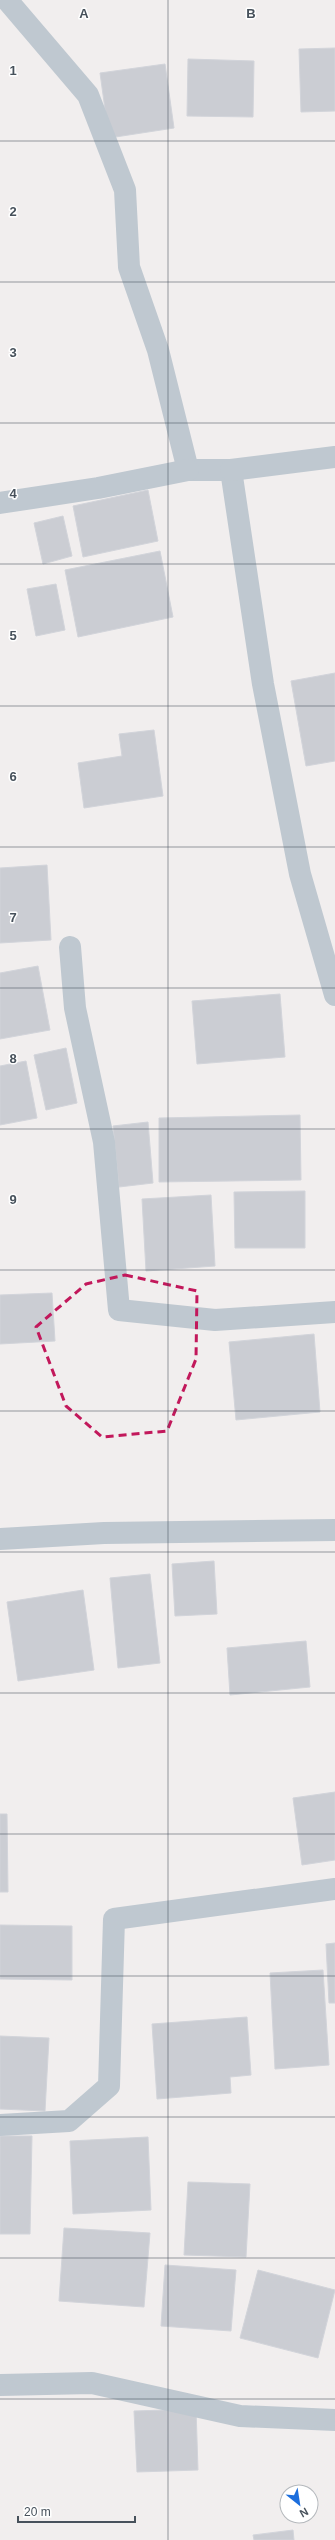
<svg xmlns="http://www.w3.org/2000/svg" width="335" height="2540" font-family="Helvetica,sans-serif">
	<rect width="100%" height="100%" fill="#f1eeee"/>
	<g fill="#cbcdd3" stroke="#d2d4da">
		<path d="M335 48V111L301 112 299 49Z"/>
		<path d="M188 59 254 61 253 117 187 116Z"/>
		<path d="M165 64 174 128 109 138 100 73Z"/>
		<path d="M148 490 158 541 83 557 73 506Z"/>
		<path d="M63 516 72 556 43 564 34 523Z"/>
		<path d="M160 551 173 617 78 637 65 570Z"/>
		<path d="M56 584 65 630 36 636 27 589Z"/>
		<path d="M335 673V761L306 766 291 681Z"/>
		<path d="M154 730 163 796 84 808 78 763 122 756 119 734Z"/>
		<path d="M47 865 51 940 0 943V868Z"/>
		<path d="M38 966 50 1030 0 1039V973Z"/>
		<path d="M280 994 285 1057 197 1064 192 1001Z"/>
		<path d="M66 1048 77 1103 46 1110 34 1055Z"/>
		<path d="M26 1061 37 1118 0 1125V1066Z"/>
		<path d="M300 1115 301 1180 159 1182V1118Z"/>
		<path d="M148 1122 153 1183 119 1187 113 1126Z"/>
		<path d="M305 1191V1248H235L234 1192Z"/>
		<path d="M211 1195 215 1266 146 1271 142 1199Z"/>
		<path d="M52 1293 55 1341 0 1344V1295Z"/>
		<path d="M314 1334 320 1412 236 1420 229 1342Z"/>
		<path d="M214 1561 217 1614 175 1616 172 1564Z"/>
		<path d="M150 1574 160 1663 118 1668 110 1578Z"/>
		<path d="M83 1590 94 1670 18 1681 7 1602Z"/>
		<path d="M306 1641 310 1687 230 1695 227 1648Z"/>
		<path d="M335 1792V1860L302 1865 293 1798Z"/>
		<path d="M0 1814H7L8 1892H0Z"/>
		<path d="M0 1925 72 1926V1980L0 1979Z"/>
		<path d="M335 1943V2003H329L326 1944Z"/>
		<path d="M323 1970 329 2065 275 2069 270 1973Z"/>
		<path d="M247 2017 251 2075 230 2077 231 2093 157 2099 152 2024Z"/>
		<path d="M0 2036 49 2038 45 2111 0 2109Z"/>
		<path d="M0 2136H32L30 2234H0Z"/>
		<path d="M148 2137 151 2210 73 2214 70 2141Z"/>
		<path d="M188 2182 250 2184 246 2257 184 2255Z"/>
		<path d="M64 2228 150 2233 144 2307 59 2301Z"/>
		<path d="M165 2265 236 2270 231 2331 161 2326Z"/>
		<path d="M258 2270 335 2290 318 2358 240 2338Z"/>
		<path d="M196 2409 198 2470 137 2472 134 2411Z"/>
		<path d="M293 2530 294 2540H254L253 2535Z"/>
	</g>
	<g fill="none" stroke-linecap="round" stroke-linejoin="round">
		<g stroke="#bfc8d0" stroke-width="22">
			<path d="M7 0 88 95 125 190 129 267 158 350 188 470H231L263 684 300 874 335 995"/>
			<path d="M231 470 335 457"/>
			<path d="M0 503 98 488 188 470"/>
			<path d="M70 947 75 1008 104 1142 119 1310 215 1320 335 1312"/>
			<path d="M0 1539 104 1533 335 1530"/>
			<path d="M0 2125 69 2121 109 2086 114 1919 335 1889"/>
			<path d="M0 2385 92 2383 240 2416 335 2420"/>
		</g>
	</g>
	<path fill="none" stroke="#c2185b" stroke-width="3" stroke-dasharray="8 5" stroke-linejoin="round" d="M125 1275 197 1291 196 1359 167 1431 102 1437 66 1406 36 1327 86 1284Z"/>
	<path fill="none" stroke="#47515b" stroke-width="1" stroke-opacity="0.55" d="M168 0V2540M0 141H335M0 282H335M0 423H335M0 564H335M0 706H335M0 847H335M0 988H335M0 1129H335M0 1270H335M0 1411H335M0 1552H335M0 1693H335M0 1834H335M0 1976H335M0 2117H335M0 2258H335M0 2399H335"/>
	<g font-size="13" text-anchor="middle" font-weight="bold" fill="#47515b" stroke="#fff" stroke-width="3" stroke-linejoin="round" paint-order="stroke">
		<text x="84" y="18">A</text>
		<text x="251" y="18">B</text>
		<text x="13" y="75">1</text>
		<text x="13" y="216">2</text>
		<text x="13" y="357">3</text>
		<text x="13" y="498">4</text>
		<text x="13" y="640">5</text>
		<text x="13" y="781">6</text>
		<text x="13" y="922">7</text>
		<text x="13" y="1063">8</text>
		<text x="13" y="1204">9</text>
	</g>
	<g transform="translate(299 2504) rotate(150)"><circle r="19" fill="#ffffff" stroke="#b5b9bd"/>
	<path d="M0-3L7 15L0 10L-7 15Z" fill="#1c6edd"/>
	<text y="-6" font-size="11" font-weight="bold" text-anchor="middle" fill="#47515b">N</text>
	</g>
	<path d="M18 2516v6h117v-6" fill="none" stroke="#47515b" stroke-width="2"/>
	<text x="24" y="2516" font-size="12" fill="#47515b" stroke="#ffffff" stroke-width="3" paint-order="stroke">20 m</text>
</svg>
